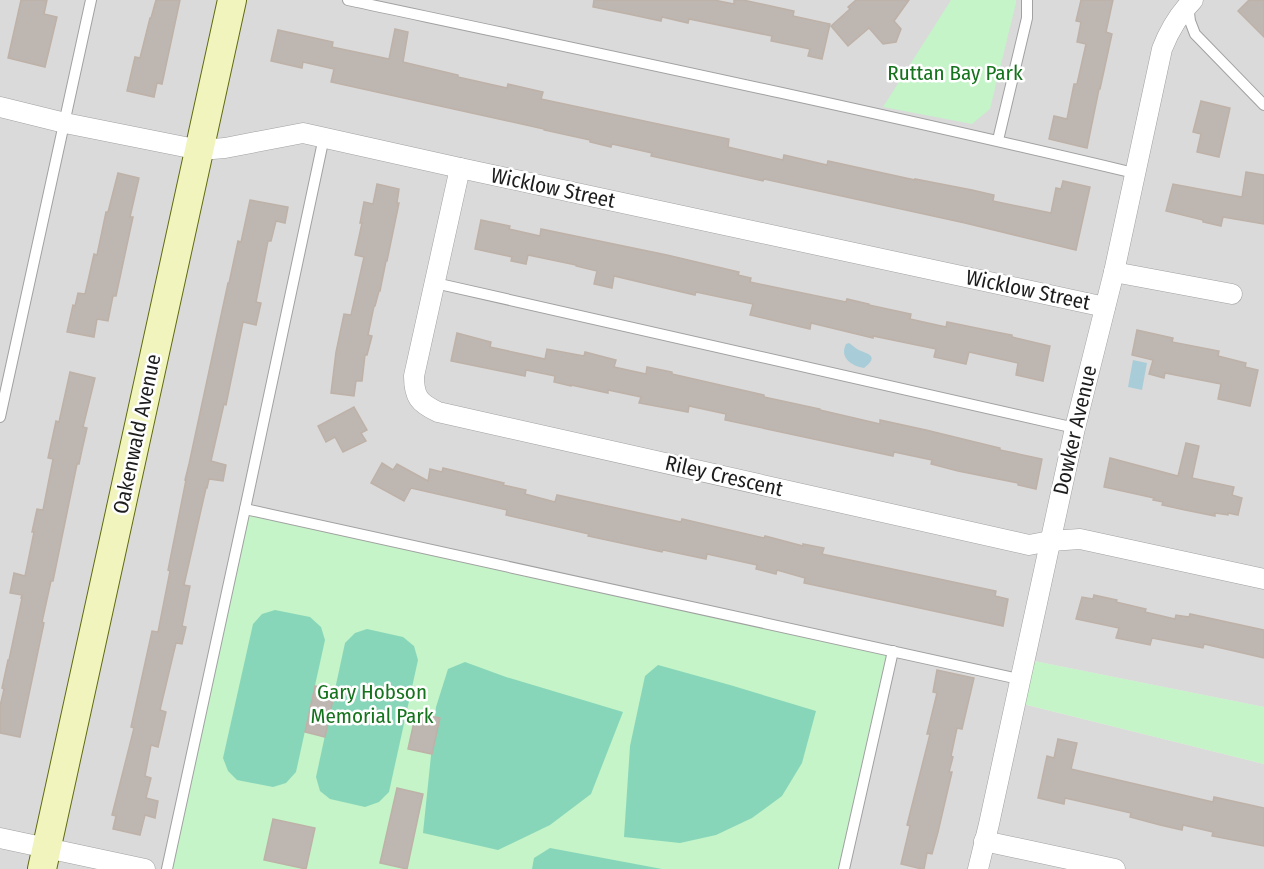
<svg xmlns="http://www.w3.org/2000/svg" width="1264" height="869" font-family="'Fira Sans Condensed',sans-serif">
	<rect width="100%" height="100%" fill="#eeeae4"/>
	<path fill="#dbdada" d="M0 0H1264V707L1024 659 1015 702 1264 764V869H0Z"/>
	<g fill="#c4f4c8">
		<path d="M951 0H1016V3L990 109 972 124 883 107Z"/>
		<path d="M245 509 893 651 844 869H167Z"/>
		<path d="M1024 659 1264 707V764L1015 702Z"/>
	</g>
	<g fill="#88d6b9">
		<path d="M275 610 310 617 321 627 325 640 296 772 286 783 273 787 237 780 228 771 223 758 253 624 262 614Z"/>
		<path d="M367 629 403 637 414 646 418 660 389 792 379 802 365 807 330 799 320 791 316 777 345 643 355 633Z"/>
		<path d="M465 662 506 677 623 712 591 794 550 825 498 850 423 833 436 707 448 669Z"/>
		<path d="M658 665 730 685 816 711 802 763 782 796 752 818 716 835 680 843 624 837 630 746 645 676Z"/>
		<path d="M550 848 662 869H532L534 858Z"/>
	</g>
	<g fill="#a8cdd8">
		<path d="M849 343C852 345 854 347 857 349 866 354 881 355 864 368 852 366 839 358 846 344Z"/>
		<path d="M1133 360 1147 363 1142 390 1128 387Z"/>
	</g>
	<g fill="#beb6b1" stroke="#beb2a8" stroke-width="1.5">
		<path d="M21 0H47L44 14 57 17 45 67 8 58Z"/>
		<path d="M156 0H180L162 84 157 83 154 97 127 91 135 57 140 58 150 18H151Z"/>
		<path d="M594 0H714L734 4V0H743L794 11 793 16 830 24 822 59 808 56 810 49 771 41 772 36 689 19 688 23 662 17 661 21 628 14 593 7Z"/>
		<path d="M856 0H909L894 21 901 29 896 42 883 44 869 28 848 46 831 26 850 9 848 7Z"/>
		<path d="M1081 0H1113L1106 32 1112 34 1100 89H1099L1087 148 1049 139 1054 116 1067 119 1074 84H1077L1086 44 1077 42 1081 22 1076 21Z"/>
		<path d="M1249 0H1264V37L1238 11Z"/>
		<path d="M395 29 408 32 403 62 458 75V77L507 88 508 84 543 92 541 99 729 139 728 147 783 160 784 155 827 165 828 161 915 180V179L972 190 994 195 993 201 1051 213 1056 188 1061 189 1063 181 1090 187 1076 250 965 223 764 179 763 181 651 156 652 153 612 144 611 147 590 142V140L544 130V129L331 82 334 69 303 62 302 68 271 61 278 30 333 42 332 47 389 59Z"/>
		<path d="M1201 101 1230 108 1219 157 1197 152 1201 134 1193 132Z"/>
		<path d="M1246 172 1264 175V224L1223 217 1221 226 1203 222V220L1166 211 1173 184 1242 197Z"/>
		<path d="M118 173 139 178 130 217H133L116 296H113L108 321 97 319 94 337 67 332 73 305 75 306 78 293 85 294 94 254 97 255 106 212H108Z"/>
		<path d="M377 184 399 189 397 203H399L387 261H386L380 291H379L375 306H374L368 335 372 336 367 355H365L362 381H356L354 396 331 393 336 352 344 314 351 315 364 257 355 255 362 223H360L364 202 373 204Z"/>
		<path d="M250 200 288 207 285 223 276 221 271 241H268L256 302 261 303 256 325 243 322 226 405 224 404 211 461 226 465 223 481 209 479 207 488H206L184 585 190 586 182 626 186 627 182 644 176 643 160 710 166 712 158 747 151 745 145 776 151 778 146 798 158 801 155 818 145 815 140 835 113 829 116 816 112 815 134 728 131 727 152 631 158 632 170 571 168 570 186 480H185L189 464 228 283H229L238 241 241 242Z"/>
		<path d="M481 220 510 226 509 229 540 236 541 229 667 255 739 272 738 275 751 278 750 282 846 302 847 299 869 304V305L911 314 910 319 946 327 947 322 996 332 1012 335V337L1050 346 1043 381 1016 375 1018 363 969 352 966 364 934 357 936 349 873 336V338L811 323 810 329 750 315 753 304 696 292 695 295 614 276 612 288 594 284 597 271 576 266V265L528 255 526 264 511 261 512 257 475 249Z"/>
		<path d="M1137 330 1173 338 1172 342 1219 351 1218 356 1246 363 1245 367 1258 370 1250 406 1218 399 1221 384 1165 373 1164 378 1149 374 1153 360 1132 355Z"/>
		<path d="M457 333 491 342 490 347 545 359 547 349 584 356 585 352 616 360 614 367 646 374 647 367 672 372V374L764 395V397L820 409V410L880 424V420L926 430 1000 448V450L1042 459 1036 489 1018 485V483L958 471 931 464 932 460 894 452 893 456 725 420 726 414 689 406 688 412 639 403 641 397 608 390V393L571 385V386L554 382 555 376 526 370 525 376 451 361Z"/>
		<path d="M70 372 95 378 83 427 87 428 82 450 79 464H77L53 581H51L42 622 44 623 20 737 0 733V706L4 689 2 688 8 660H9L22 598H21L22 595 10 593 14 573 25 576 34 532H32L37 509 43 510 53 459 48 458 56 421 59 422Z"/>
		<path d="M354 407 367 430 361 433 366 441 343 452 335 437 326 442 318 426Z"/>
		<path d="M1186 443 1199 446 1192 478 1234 487 1232 495 1242 498 1238 515 1228 513V515L1215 513V516L1185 510 1162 505 1163 502 1153 500 1154 498 1104 487 1110 458 1178 476Z"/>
		<path d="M382 463 393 470 397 464 428 481 430 469 442 472 443 468 504 483 503 485 526 490 525 494 555 502 557 495 681 522 682 519 764 538 765 536 803 546V544L824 548 822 554 996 591 995 596 1008 599 1003 626 804 583 805 578 777 570 776 574 756 569 757 565 707 554 706 559 663 550 662 552 588 536 589 534 506 515 507 510 411 488 404 501 371 483Z"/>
		<path d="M1094 595 1117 600 1116 602 1146 609 1145 612 1175 619 1176 615 1189 617 1190 614 1264 630V658L1204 644 1203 648 1152 638 1150 645 1116 638 1119 628 1076 619 1082 597 1093 599Z"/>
		<path d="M937 670 974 678 962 729 957 728 951 756 953 757 949 772H952L938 832 932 854 927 853 924 869H922L901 864 910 826 907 825 930 734H927L937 693 933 692Z"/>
		<path d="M315 686 335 690 325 737 305 732Z"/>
		<path d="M416 713 440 718 432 754 408 749Z"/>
		<path d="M1058 739 1077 743 1071 769 1213 802 1214 797 1264 808V846L1212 836 1213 832 1183 825 1182 830 1160 825 1130 817 1131 813 1065 798 1064 804 1038 798 1047 756 1054 758Z"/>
		<path d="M397 788 423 794 407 869 380 863Z"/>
		<path d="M273 819 315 828 306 869 264 860Z"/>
	</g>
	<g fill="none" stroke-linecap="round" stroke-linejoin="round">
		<g stroke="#a1a1a1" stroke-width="12">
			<g id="lane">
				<path d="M348 0C611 56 873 111 1134 173"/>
				<path d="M1188 5 1190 21 1195 34 1264 105"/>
				<path d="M998 140 1027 18V0"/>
				<path d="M435 283 1075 428"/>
				<path d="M0 417 91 0"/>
				<path d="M245 509 1019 679"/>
				<path d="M167 869 245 509 324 137"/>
				<path d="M844 869 893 651"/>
			</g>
		</g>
		<g stroke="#a1a1a1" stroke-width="21">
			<g id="street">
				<path d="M0 107 65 123 200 150 225 148 303 133 460 168 1105 307"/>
				<path d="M460 168 414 376C414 397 419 403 438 412L1029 545 1050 541 1080 539 1264 579"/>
				<path d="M1114 272 1232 294"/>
				<path d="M0 838 145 869"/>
				<path d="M984 841 1115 869"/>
				<path d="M978 869 989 824 1075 428 1114 272 1162 49C1169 31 1179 14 1193 0"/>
			</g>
		</g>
		<g stroke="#606b0e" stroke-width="30">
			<path id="secondary" d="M42 869 232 0"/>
		</g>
		<use href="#lane" stroke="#fff" stroke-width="10"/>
		<use href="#street" stroke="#fff" stroke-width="20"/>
		<use href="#secondary" stroke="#f1f4bc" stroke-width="28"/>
	</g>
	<g text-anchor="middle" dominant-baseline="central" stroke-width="5" stroke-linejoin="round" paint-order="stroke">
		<g font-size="21" fill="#15721d" stroke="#fff">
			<text x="955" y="73">Ruttan Bay Park</text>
			<text x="372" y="692">Gary Hobson<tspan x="372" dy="24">Memorial Park</tspan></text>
		</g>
		<g font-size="21" fill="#1d1d1d" stroke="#fff">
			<text transform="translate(553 188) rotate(12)">Wicklow Street</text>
			<text transform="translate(1028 290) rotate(12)">Wicklow Street</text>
			<text transform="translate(1075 430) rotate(-77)">Dowker Avenue</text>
			<text transform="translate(137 434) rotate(-78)">Oakenwald Avenue</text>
			<text transform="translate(724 476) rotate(13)">Riley Crescent</text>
		</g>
	</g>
</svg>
